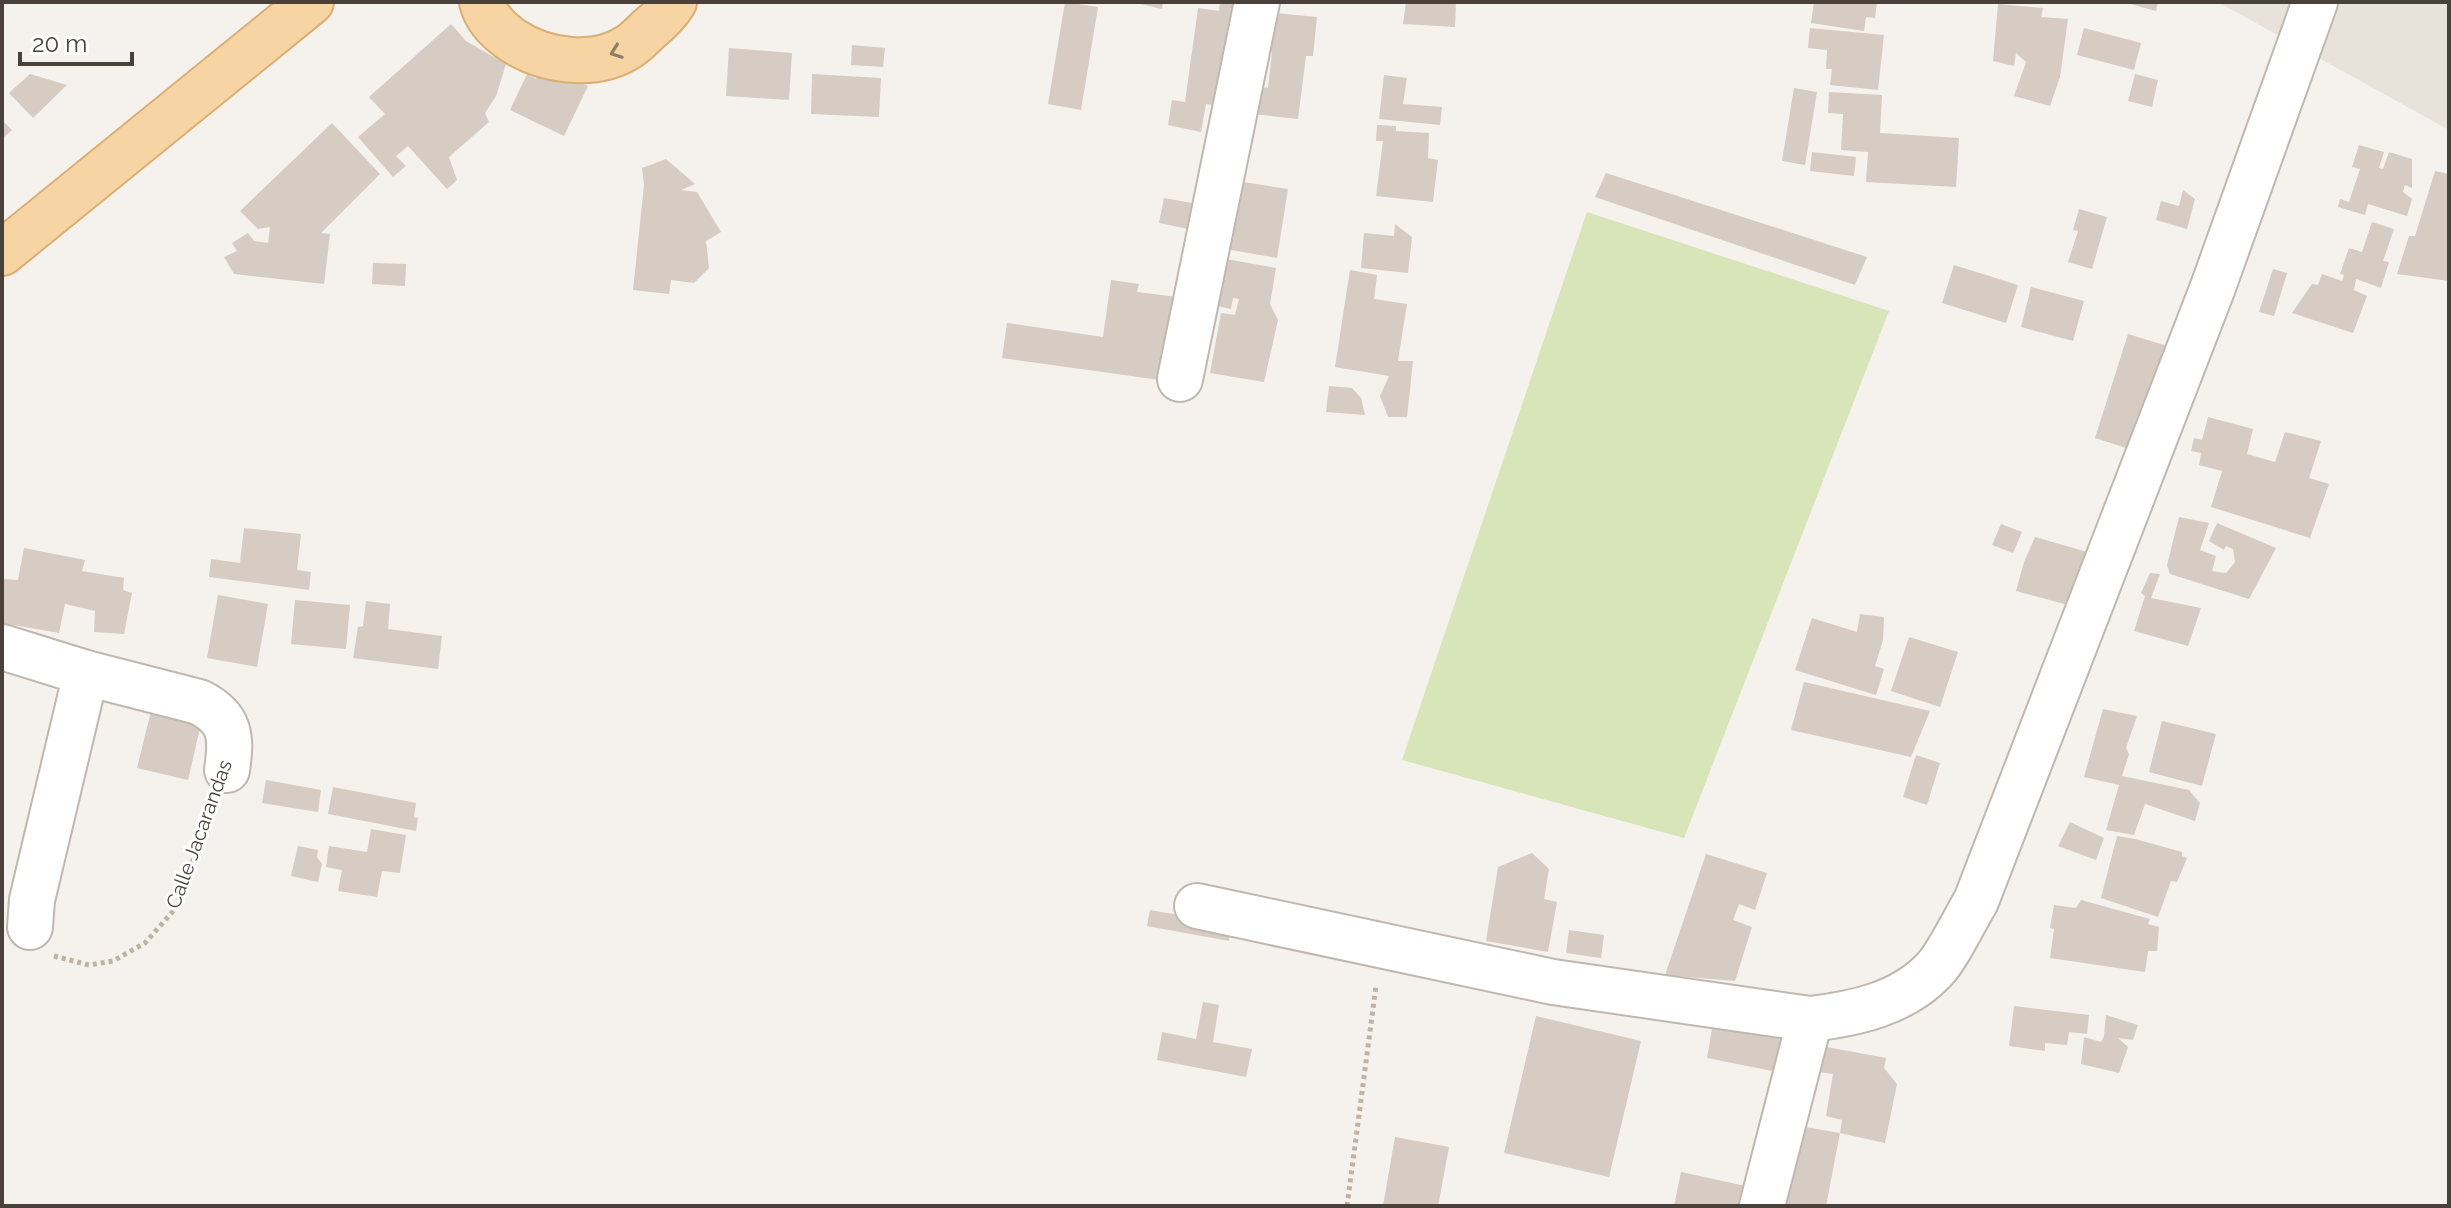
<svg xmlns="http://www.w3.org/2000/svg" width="2451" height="1208" font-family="Raleway,sans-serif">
	<rect width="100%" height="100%" fill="#f5f1ec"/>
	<path fill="#e8e2db" d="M2218 2H2449V130Z"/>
	<path fill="#d7e5b9" d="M1587 212 1889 311 1684 838 1402 760Z"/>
	<g fill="#d6ccc3">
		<path d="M1065 2 1098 7 1081 110 1048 104Z"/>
		<path d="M1132 2H1163L1162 9Z"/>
		<path d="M1220 2 1241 5 1227 107 1206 104 1201 132 1168 125 1172 100 1185 102 1198 8 1219 11Z"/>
		<path d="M1406 2H1456L1455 27 1403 24Z"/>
		<path d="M1814 2H1877L1875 18 1866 17 1864 31 1811 23Z"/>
		<path d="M2123 2H2158L2156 11Z"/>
		<path d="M1998 4 2043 8 2041 17 2068 19 2060 77 2050 106 2014 96 2026 62 2016 53 2014 66 1993 61Z"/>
		<path d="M1266 12 1317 17 1313 56H1306L1298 119 1253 114 1257 87 1268 88 1272 52 1262 51Z"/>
		<path d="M451 24 466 41 506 64 496 96 485 113 489 122 449 157 457 180 447 189 408 146 396 156 406 166 393 177 358 137 385 114 369 97Z"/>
		<path d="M1810 28 1884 35 1878 90 1830 85 1832 69H1826L1827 50 1808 48Z"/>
		<path d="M2084 28 2141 43 2134 70 2077 55Z"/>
		<path d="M852 45 885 48 883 67 851 65Z"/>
		<path d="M729 48 792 53 789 100 726 96Z"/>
		<path d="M543 65 588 86 564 136 510 110 527 74 536 79Z"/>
		<path d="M30 74 67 85 33 118 9 93Z"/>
		<path d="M812 74 881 78 879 117 811 114Z"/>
		<path d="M2135 74 2158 80 2152 107 2128 101Z"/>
		<path d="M1384 75 1407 78 1403 104 1442 107 1440 125 1379 119Z"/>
		<path d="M1794 88 1817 92 1805 165 1782 161Z"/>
		<path d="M1829 92 1882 95 1880 133 1959 138 1956 187 1866 182 1868 152 1841 150 1843 114 1828 113Z"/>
		<path d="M2 120 12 130 2 139Z"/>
		<path d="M332 123 380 174 321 233 330 234 324 284 234 274 224 257 237 251 232 243 248 233 254 241 268 243 270 227 258 229 240 211Z"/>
		<path d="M1377 125 1396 126V131L1429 133 1428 158 1438 160 1433 202 1376 196 1383 141H1376Z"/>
		<path d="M2359 145 2384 152 2379 168 2383 169 2389 152 2412 159V188L2405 185 2403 192 2412 199 2407 216 2368 204 2365 215 2338 207 2340 199 2349 202 2360 169 2352 167Z"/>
		<path d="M1812 152 1856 157 1854 176 1810 171Z"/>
		<path d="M666 159 695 184 681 190 697 192 721 232 706 241 709 268 694 283 671 280 669 294 633 290 644 185 642 168Z"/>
		<path d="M2435 171 2449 174V281L2397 274 2409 236H2415Z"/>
		<path d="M1606 173 1867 257 1855 285 1595 197Z"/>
		<path d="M1237 181 1288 189 1277 258 1226 249Z"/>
		<path d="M2183 190 2195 199 2187 229 2156 220 2161 201 2179 206Z"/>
		<path d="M1164 198 1203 205 1198 231 1159 223Z"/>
		<path d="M2079 209 2107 217 2092 269 2068 262 2078 231 2073 230Z"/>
		<path d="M2372 222 2394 229 2383 261 2389 262 2381 288 2356 279 2354 290 2367 296 2353 333 2292 313 2312 284 2318 285 2322 274 2342 281 2344 275 2340 274 2349 248 2362 252Z"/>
		<path d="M1395 224 1412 237 1408 273 1361 268 1364 233 1394 236Z"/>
		<path d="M1220 258 1276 268 1270 304 1278 320 1264 382 1210 373 1221 313 1235 315 1239 299 1233 298 1231 309 1212 305Z"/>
		<path d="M373 263 406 264 405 286 372 284Z"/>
		<path d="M1954 265 2018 285 2006 323 1942 303Z"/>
		<path d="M2273 269 2287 273 2274 316 2259 312Z"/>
		<path d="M1350 270 1377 275 1374 299 1407 304 1398 361H1413L1407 417H1388L1380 396 1389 376 1335 367Z"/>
		<path d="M1111 280 1139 284 1137 292 1177 297 1167 381 1002 358 1007 323 1103 337Z"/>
		<path d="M2031 287 2084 301 2073 341 2021 327Z"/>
		<path d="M2128 334 2177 349 2142 453 2095 438Z"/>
		<path d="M1329 386 1352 388 1361 398 1365 415 1326 412Z"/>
		<path d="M2208 417 2253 429 2247 454 2275 462 2285 432 2321 441 2309 478 2329 484 2310 538 2211 507 2222 471 2199 465 2201 453 2191 451 2194 438 2202 440Z"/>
		<path d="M2179 517 2209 523 2200 550 2216 556 2212 571 2226 573 2235 562 2233 549 2226 546 2224 550 2209 541 2217 523 2276 548 2249 599 2170 574 2167 565Z"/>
		<path d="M2001 524 2022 532 2013 553 1992 545Z"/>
		<path d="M244 528 301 534 297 570 311 572 309 590 209 577 211 559 240 563Z"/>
		<path d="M2035 537 2105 557 2083 609 2016 591 2024 562Z"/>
		<path d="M24 548 85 560 82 571 124 578 123 590 132 593 124 634 94 632 95 611 65 604 59 633 2 623V579L18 580Z"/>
		<path d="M2150 573 2160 574 2151 598 2201 608 2188 646 2134 631 2145 596 2141 593Z"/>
		<path d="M218 595 268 604 257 667 207 658Z"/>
		<path d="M295 600 350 605 346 649 291 644Z"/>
		<path d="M366 601 390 604 388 629 442 636 438 669 353 658 358 627 363 626Z"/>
		<path d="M1860 614 1884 617 1883 640 1875 666 1884 669 1876 695 1795 670 1812 618 1857 632Z"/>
		<path d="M1909 637 1958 652 1940 707 1891 691Z"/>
		<path d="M1804 682 1930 711 1911 757 1791 730Z"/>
		<path d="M153 703 203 715 188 780 137 768Z"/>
		<path d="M2103 709 2137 716 2126 748 2129 754 2122 776 2189 790 2200 803 2195 821 2145 804 2134 835 2106 830 2119 785 2084 777Z"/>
		<path d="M2162 721 2216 734 2202 786 2149 772Z"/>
		<path d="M1916 755 1940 763 1927 805 1903 797Z"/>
		<path d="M266 780 321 790 318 812 262 803Z"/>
		<path d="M333 787 416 803 414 817 418 818 416 831 328 814Z"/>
		<path d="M2070 822 2104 838 2096 860 2058 846Z"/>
		<path d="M371 829 406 835 400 873 382 871 377 897 338 891 342 870 326 867 329 846 367 852Z"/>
		<path d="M2117 836 2135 839 2182 852V856L2187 858 2177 882 2171 881 2158 917 2101 898Z"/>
		<path d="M298 846 318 850 317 857 322 864 318 882 291 876Z"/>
		<path d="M1532 853 1549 869 1544 899 1557 902 1548 952 1486 941 1498 867Z"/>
		<path d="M1706 854 1767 873 1755 910 1739 904 1733 920 1752 927 1735 981 1665 975Z"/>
		<path d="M2081 900 2150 919 2148 924 2159 927 2157 951H2148L2145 972 2050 958 2054 929 2050 928 2054 905 2076 908Z"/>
		<path d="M1150 910 1231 924 1229 941 1147 926Z"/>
		<path d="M1569 930 1604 935 1601 958 1566 953Z"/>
		<path d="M1203 1002 1219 1005 1213 1042 1252 1049 1246 1077 1157 1060 1162 1032 1196 1039Z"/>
		<path d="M2014 1006 2089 1015 2087 1034 2069 1032 2067 1045 2045 1043V1051L2009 1046Z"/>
		<path d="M2106 1015 2138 1025 2133 1040 2118 1038 2128 1047 2119 1073 2081 1064 2084 1037 2101 1042 2104 1036Z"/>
		<path d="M1536 1016 1641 1041 1609 1177 1504 1153Z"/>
		<path d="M1713 1023 1789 1038 1782 1073 1707 1058Z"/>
		<path d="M1816 1045 1886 1058 1884 1068 1897 1084 1885 1143 1840 1133 1842 1120 1826 1116 1833 1074 1812 1071Z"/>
		<path d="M1800 1126 1840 1133 1826 1206H1785Z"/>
		<path d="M1395 1137 1449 1147 1438 1206H1383Z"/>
		<path d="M1681 1172 1750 1187 1756 1206H1674Z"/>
	</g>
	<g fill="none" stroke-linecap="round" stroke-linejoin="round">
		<g stroke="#c0b8af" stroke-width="48">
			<g id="minor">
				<path d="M1180 379 1257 2"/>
				<path d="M2 647 86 673 199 702C231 718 232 737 227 770"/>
				<path d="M1197 906 1553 982 1810 1019C1854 1014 1902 1004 1934 970 1947 957 1965 919 1976 901L2213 287 2315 2"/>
				<path d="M30 927 32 900 86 673"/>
				<path d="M1762 1206 1810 1019"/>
			</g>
		</g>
		<g stroke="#dbaf74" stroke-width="48">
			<g id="major">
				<path d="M482 2C486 18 499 31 512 40 545 62 596 69 630 46 637 41 643 35 649 29 659 21 667 13 674 2"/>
				<path d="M2 253 311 2"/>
			</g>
		</g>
		<g stroke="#c1b2a2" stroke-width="5" stroke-dasharray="4 4" stroke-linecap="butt">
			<path d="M54 956 89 965 113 961 145 943 175 909 214 804"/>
			<path d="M1347 1206 1376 986"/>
		</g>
		<use href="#minor" stroke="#fff" stroke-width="44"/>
		<use href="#major" stroke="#f6d4a4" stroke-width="44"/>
	</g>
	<defs><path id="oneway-chevron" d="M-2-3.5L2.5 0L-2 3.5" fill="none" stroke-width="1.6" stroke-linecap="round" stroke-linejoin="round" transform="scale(2)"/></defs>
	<use stroke="#8e7c64" href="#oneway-chevron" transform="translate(616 52) rotate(160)"/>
	<g text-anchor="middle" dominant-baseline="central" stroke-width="6" stroke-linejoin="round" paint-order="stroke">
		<g font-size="20" fill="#49413a" stroke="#fff">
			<text transform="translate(199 834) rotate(-70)">Calle Jacarandas</text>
		</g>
	</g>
	<rect width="2451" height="1208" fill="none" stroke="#49413a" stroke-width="8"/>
	<path d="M20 52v12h112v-12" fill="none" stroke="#49413a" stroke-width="4"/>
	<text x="32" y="52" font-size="24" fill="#49413a" stroke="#ffffff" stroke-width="6" paint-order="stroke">20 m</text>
</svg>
